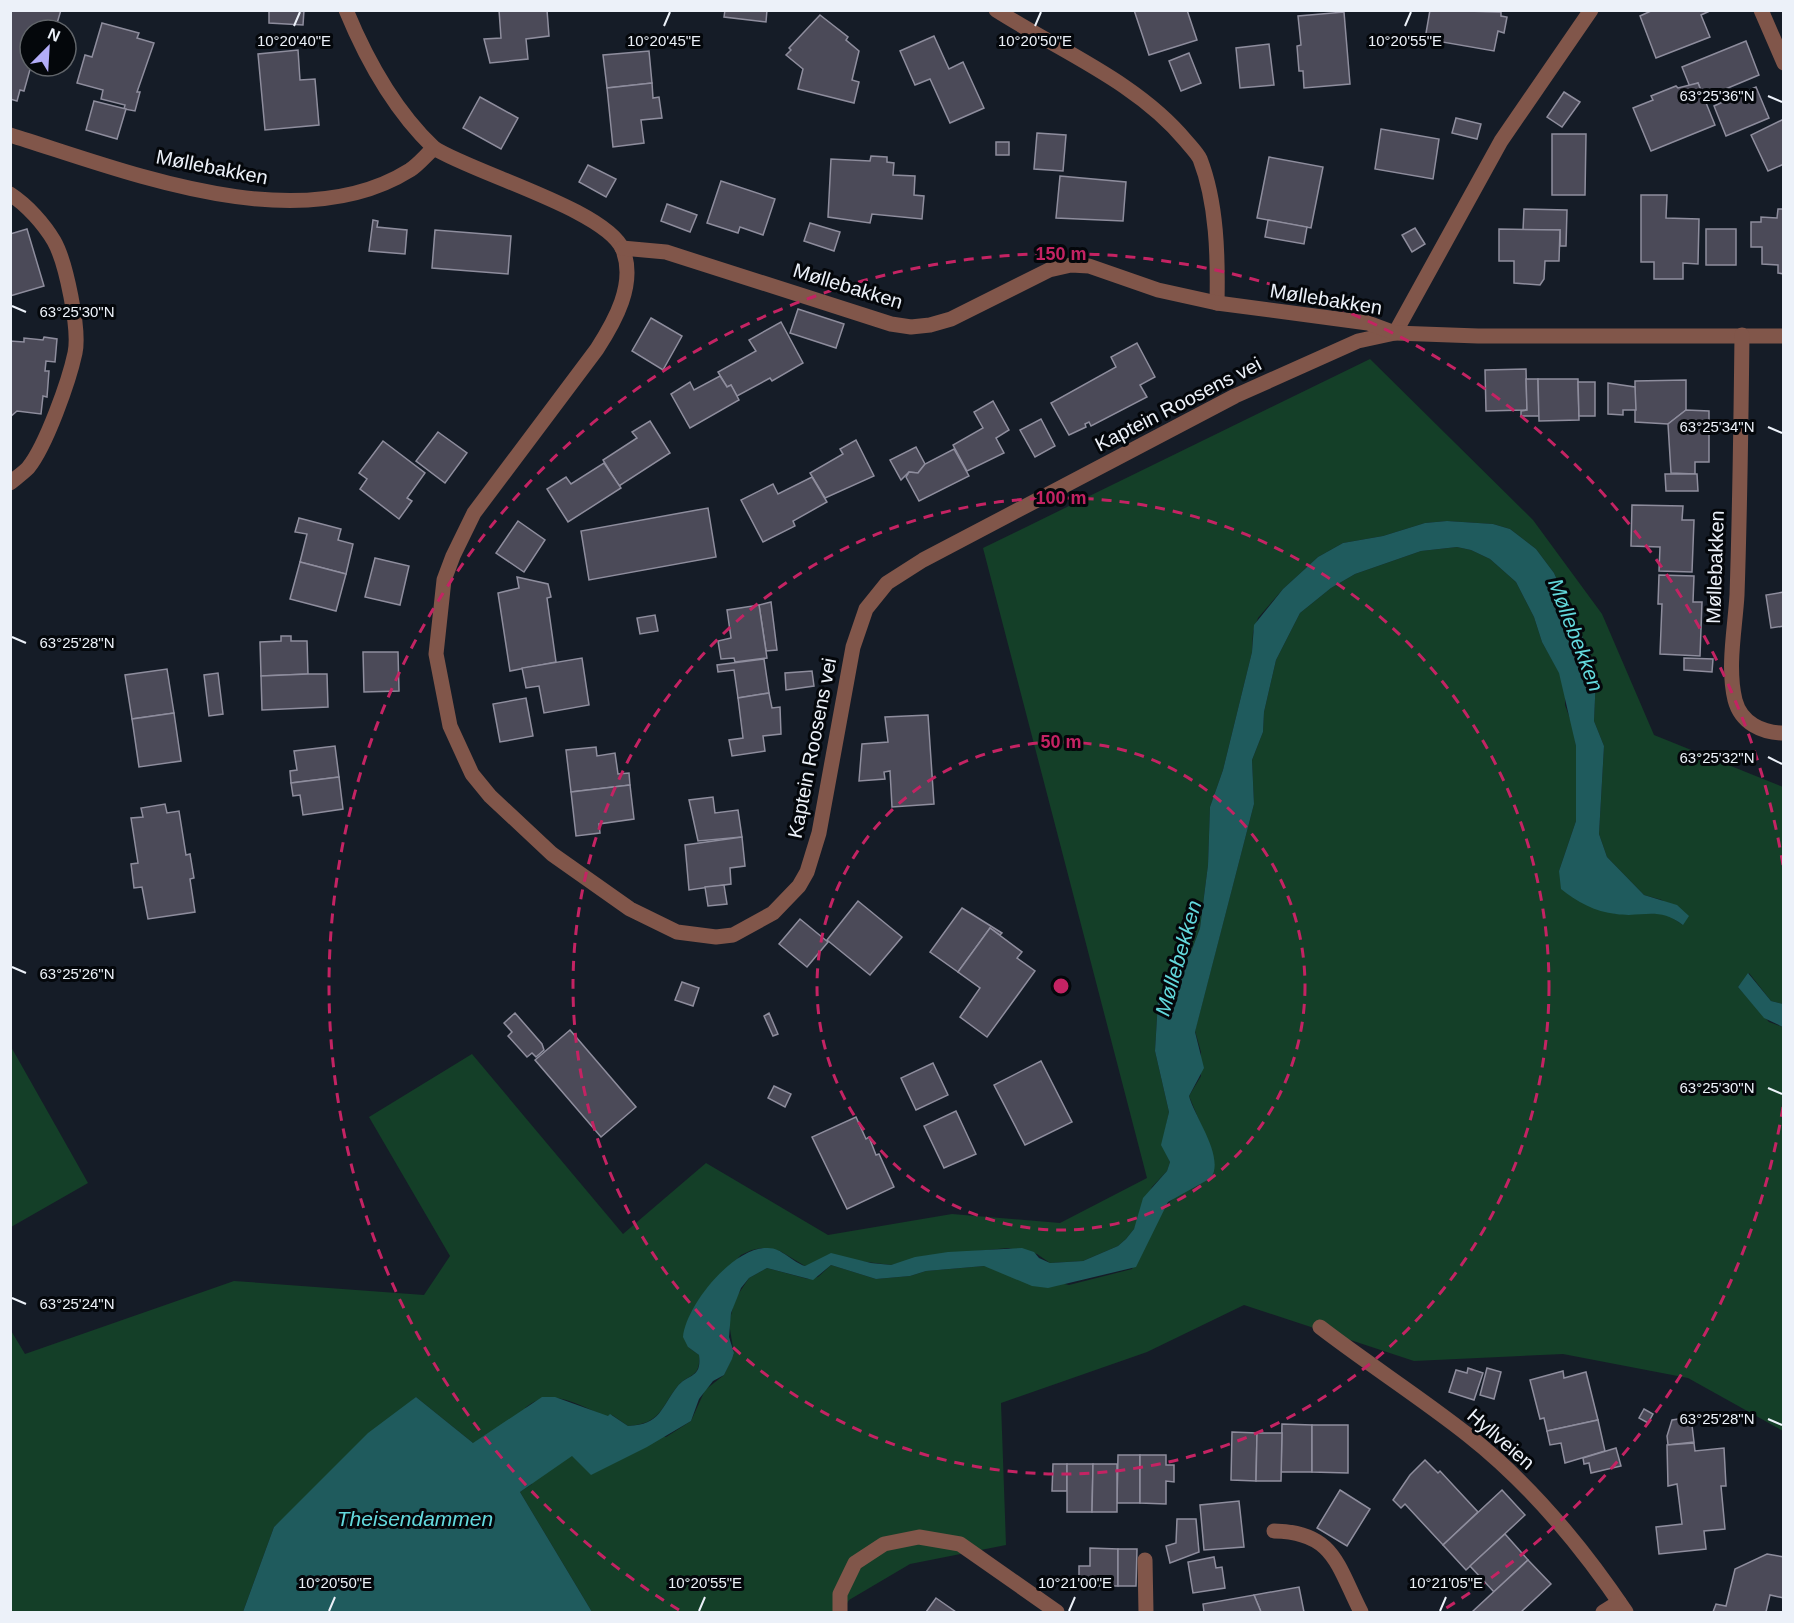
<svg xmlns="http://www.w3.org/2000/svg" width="1794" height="1623" font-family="Helvetica,sans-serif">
	<rect width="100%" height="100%" fill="#151c27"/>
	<g fill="#143f28" fill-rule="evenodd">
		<path d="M1370 359 1533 520 1602 614 1654 735 1783 787V1004L1771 1001 1749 973 1738 987 1769 1022 1783 1027V1431L1688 1378 1563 1354 1414 1361 1244 1305 1147 1352 1001 1403 1006 1545 910 1564 849 1600 842 1612H592L520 1492 532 1484 473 1443 416 1397 274 1527 243 1612H11L10 1329 25 1354 234 1281 424 1295 450 1256 369 1117 472 1054 623 1234 706 1163 828 1235 952 1214 1060 1223 1147 1178 983 548ZM1447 521 1493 524 1510 529 1536 549 1554 573 1591 656 1596 676 1594 721 1604 746 1599 834 1607 857 1644 895 1662 900 1683 925 1665 913 1615 914 1559 871 1576 821V746L1573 727 1565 705V688L1559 672 1542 642 1534 617 1516 582 1490 559 1471 550 1457 547 1421 551 1355 574 1331 588 1300 613 1276 660 1264 712 1263 732 1252 760 1254 804 1195 1031 1201 1052V1076L1189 1096 1211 1149 1174 1198 1163 1208 1132 1269 1069 1285 984 1266 926 1271 910 1276 876 1279 831 1265 818 1277 808 1279 767 1268 749 1278 735 1299 729 1323 734 1354 724 1375 705 1390 691 1421 666 1437 525 1408C552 1385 579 1406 608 1417L612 1415 628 1426C661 1424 661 1407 677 1387 688 1373 701 1379 699 1355L688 1347V1320L700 1298 741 1255 752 1250 761 1248 780 1251 805 1266 859 1261 891 1265 924 1256 1008 1248 1037 1254 1050 1263 1083 1261 1118 1246 1126 1239 1134 1229 1152 1187 1167 1171 1170 1162 1162 1145 1169 1112 1155 1051 1158 1001 1176 971 1191 952 1200 928 1208 865 1210 807 1223 770 1252 652 1253 632 1258 618 1283 589 1318 557 1343 543 1383 536 1425 523Z"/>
		<path d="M10 1045 88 1183 11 1227H10Z"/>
	</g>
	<g fill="#1f5b5d">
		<path d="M1447 521 1493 524 1510 529 1536 549 1554 573 1591 656 1596 676 1594 721 1604 746 1599 834 1607 857 1644 895 1677 905 1689 916 1683 925C1657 906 1644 918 1616 914 1595 912 1576 901 1561 889L1559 871 1576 821V746L1559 673 1542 642 1534 617 1516 582 1490 559 1471 550 1457 547 1421 551 1355 574 1331 588 1300 613 1276 660 1264 712 1263 732 1252 760 1254 804 1195 1032 1204 1068 1189 1096C1195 1118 1225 1157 1211 1178L1168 1202 1136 1267 1048 1288 1032 1286 984 1266 926 1271 910 1276 876 1279 831 1265 813 1280 767 1268 749 1278 741 1288 731 1313 729 1337 734 1353 732 1359 724 1375 713 1381 699 1399 691 1421 647 1447 591 1475 572 1456 520 1492 592 1612H243L274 1527 368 1433 416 1397 473 1443 542 1397H555L608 1416 610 1414 628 1426C661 1425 661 1407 677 1387 688 1373 702 1379 699 1355L688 1347 683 1337C686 1305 734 1246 768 1248 782 1248 792 1262 805 1266L831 1253 871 1263 891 1265 915 1257 948 1252 1022 1248 1034 1252 1039 1258 1050 1263 1083 1261 1118 1246 1126 1239 1134 1229 1143 1198 1167 1171 1170 1162 1161 1145 1169 1112 1155 1051 1158 1001 1162 990 1191 952 1200 928 1208 865 1210 807 1223 770 1252 652 1254 625 1283 589 1318 557 1343 543 1383 536 1425 523Z"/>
		<path d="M1748 973 1771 1001 1783 1004V1027L1764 1018 1738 987Z"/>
	</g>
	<g fill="#4b4a58" stroke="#8e8d9d" stroke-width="1.5">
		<path d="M10 10H61L55 30H30L31 66 24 91 20 90 17 101 10 99Z"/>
		<path d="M269 10H304L303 25 269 23Z"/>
		<path d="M499 10H547L549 36 526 39 528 59 490 63 484 39 501 38Z"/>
		<path d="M725 10H767L766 22 724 17Z"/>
		<path d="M1134 10H1187L1197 40 1149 55Z"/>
		<path d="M1430 10 1501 12V16L1507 17 1504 33 1498 31 1494 51 1425 39Z"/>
		<path d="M1653 10H1712L1701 15 1710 37 1656 58 1640 16Z"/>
		<path d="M1344 12 1350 84 1304 88 1303 71H1299L1297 46 1301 45 1298 16Z"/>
		<path d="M820 15 848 37 846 40 859 51 852 80 859 82 854 103 798 89 803 69 786 55 791 50 789 48Z"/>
		<path d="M102 23 139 33 137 38 154 43 137 92H140L135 111 124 109 125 105 101 99 103 90 77 83 85 55 92 57Z"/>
		<path d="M934 36 949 69 963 62 984 108 950 123 930 79 915 85 900 51Z"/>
		<path d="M1746 41 1759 75 1704 98 1698 83 1690 87 1682 67Z"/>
		<path d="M1269 44 1274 85 1240 88 1236 48Z"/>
		<path d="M298 50 300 80 315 79 319 125 265 130 258 54Z"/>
		<path d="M649 51 652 83 607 88 603 55Z"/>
		<path d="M1189 53 1201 83 1181 91 1169 61Z"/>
		<path d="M652 83 653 98 659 97 662 118 641 120 644 143 613 147 607 88Z"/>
		<path d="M1698 83 1715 125 1651 151 1633 108 1653 100 1651 96 1676 86 1678 88Z"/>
		<path d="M1756 87 1769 118 1726 136 1714 106Z"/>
		<path d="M1564 92 1580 102 1562 127 1547 117Z"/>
		<path d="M480 97 518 118 501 149 463 128Z"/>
		<path d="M94 101 126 109 117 139 86 130Z"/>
		<path d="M1456 118 1481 124 1477 139 1452 133Z"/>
		<path d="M1784 119V164L1768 171 1751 135Z"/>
		<path d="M1381 129 1439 139 1433 179 1375 169Z"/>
		<path d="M1037 133 1066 135 1063 171 1034 169Z"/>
		<path d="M1552 134H1586L1585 195H1552Z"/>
		<rect x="996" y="142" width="13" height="13"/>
		<path d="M871 156 887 157V162L894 163 893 175 915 176 914 195 924 196 922 219 872 214 870 223 828 217 831 159 870 161Z"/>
		<path d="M1269 157 1323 167 1311 228 1257 218Z"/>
		<path d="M588 165 616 179 606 197 579 182Z"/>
		<path d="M1060 176 1126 182 1123 221 1056 218Z"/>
		<path d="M721 181 775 199 763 235 740 227 738 233 707 223Z"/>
		<path d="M1641 195H1667L1666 218 1699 219 1698 264 1683 263V279H1654V262H1641Z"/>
		<path d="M667 204 697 215 690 232 661 221Z"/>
		<path d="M1524 209 1567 210 1566 246H1560V230H1523Z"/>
		<path d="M1778 209H1784V274L1778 273V265L1762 264V247H1751V222H1761V217L1777 218Z"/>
		<path d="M373 220 378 221 377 227 407 230 405 254 369 251Z"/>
		<path d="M1268 220 1307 227 1304 244 1265 237Z"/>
		<path d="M810 223 840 232 834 251 804 241Z"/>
		<path d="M1415 228 1425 244 1412 252 1402 235Z"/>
		<path d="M27 229 44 286 10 296V234Z"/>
		<path d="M1499 229 1560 230 1559 261H1545L1544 279 1540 285 1514 283V261H1499Z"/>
		<rect x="1706" y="229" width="30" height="36"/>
		<path d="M435 230 511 236 508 274 432 268Z"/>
		<path d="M798 309 844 324 836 348 790 333Z"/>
		<path d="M651 318 682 336 663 370 632 351Z"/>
		<path d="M781 322 803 363 772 381 770 378 737 396 731 385 727 387 718 372 756 351 749 340Z"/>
		<path d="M44 337 57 339 55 362 46 361 45 371H49L47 397 43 396 41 414 17 411 10 417V341L24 342V338L43 340Z"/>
		<path d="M1137 343 1155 377 1140 385 1147 397 1091 426 1089 422 1085 424 1086 427 1069 435 1051 403 1116 367 1111 357Z"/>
		<path d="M1526 369 1527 410 1486 411 1485 370Z"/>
		<path d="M720 376 727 387 731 385 739 400 690 428 671 394 690 382 694 390Z"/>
		<path d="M1526 379H1538L1539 416H1521V411L1527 410Z"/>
		<path d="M1538 379H1578L1579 420 1539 421Z"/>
		<path d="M1686 380V410L1668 424 1635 422V381Z"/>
		<path d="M1578 382H1595V416H1579Z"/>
		<path d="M1608 383 1635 387 1636 410H1623V415L1608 414Z"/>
		<path d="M993 401 1009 430 996 438 1004 453 967 471 953 445 983 428 974 412Z"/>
		<path d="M1686 410 1709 411V462H1695V474L1671 473 1668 424Z"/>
		<path d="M1041 419 1055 446 1035 457 1020 430Z"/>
		<path d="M650 421 670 453 619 486 603 460 637 438 632 432Z"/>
		<path d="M438 432 467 453 445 483 416 461Z"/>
		<path d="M856 440 874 476 825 498 810 473 843 454 840 449Z"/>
		<path d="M383 441 425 473 407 498 412 501 399 519 360 489 367 479 359 473Z"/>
		<path d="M916 447 925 464 918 473 909 472 901 480 890 460Z"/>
		<path d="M954 449 969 476 919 501 906 477 909 472 918 473 925 464Z"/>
		<path d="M604 463 621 488 568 522 547 489 566 477 571 484Z"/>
		<path d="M1665 474H1697L1698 491H1666Z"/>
		<path d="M812 477 827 502 793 521 795 526 763 542 741 500 773 484 778 494Z"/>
		<path d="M1632 505 1683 506 1682 520H1694L1692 572 1659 571 1660 547 1631 546Z"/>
		<path d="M708 508 716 557 589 580 581 531Z"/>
		<path d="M299 518 341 529 338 540 353 544 346 574 300 562 307 534 295 532Z"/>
		<path d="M518 521 545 540 524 572 496 553Z"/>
		<path d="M375 558 409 566 400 605 365 597Z"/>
		<path d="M300 562 346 574 336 611 290 599Z"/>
		<path d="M1659 575 1694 576 1693 602H1702L1700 656 1660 654 1662 604H1658Z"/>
		<path d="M517 577 548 584 551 597 547 598 556 662 510 671 498 593 519 588Z"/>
		<path d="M1784 592V626L1771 628 1766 595Z"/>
		<path d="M771 602 777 650 766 651 759 605Z"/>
		<path d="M759 605 767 658 735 662 734 658 721 659 718 641 731 638 727 610Z"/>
		<path d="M655 615 658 631 640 634 637 618Z"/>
		<path d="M281 636H291V641H307L308 674 261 676 260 642 281 641Z"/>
		<path d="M363 652H398L399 691 364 692Z"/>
		<path d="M582 658 589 705 544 713 539 686 526 688 522 668Z"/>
		<path d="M1684 658 1713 659 1712 672 1684 670Z"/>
		<path d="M764 659 769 693 738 698 734 670 718 672 717 665Z"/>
		<path d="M167 669 174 713 132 719 125 675Z"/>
		<path d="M812 671 814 686 786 690 785 673Z"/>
		<path d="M218 673 223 714 209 716 204 675Z"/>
		<path d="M308 674H327L328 707 262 710 261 676Z"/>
		<path d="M769 693 772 708 780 707 781 734 763 736 765 751 732 756 729 740 743 738 738 698Z"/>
		<path d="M526 698 533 736 500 742 493 704Z"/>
		<path d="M174 713 181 761 139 767 132 719Z"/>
		<path d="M928 715 934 804 892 807 890 771 884 772 885 779 859 781 862 744 888 742 885 717Z"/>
		<path d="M335 746 339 777 291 783 290 771 297 770 294 751Z"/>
		<path d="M596 747 597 756 615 753 618 774 629 773 630 785 571 792 566 750Z"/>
		<path d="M339 777 343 809 303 815 300 795 293 796 291 783Z"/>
		<path d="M630 785 634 819 599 824 600 833 576 836 571 792Z"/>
		<path d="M713 797 715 813 738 810 742 837 698 841 689 800Z"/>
		<path d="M165 804 167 813 179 811 186 855 190 854 194 878 190 879 195 912 148 919 142 887 134 888 131 864 138 863 131 818 143 817 141 808Z"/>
		<path d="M742 837 745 866 730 868 731 884 689 890 685 845Z"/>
		<path d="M724 885 727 904 708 906 705 887Z"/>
		<path d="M858 901 902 937 870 975 827 940Z"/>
		<path d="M962 908 1002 933 1000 935 990 928 958 972 930 952Z"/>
		<path d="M800 919 828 942 807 967 779 944Z"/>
		<path d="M990 928 1022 952 1017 958 1035 971 987 1037 960 1017 980 988 958 972Z"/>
		<path d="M682 982 699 988 693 1006 675 1000Z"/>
		<path d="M515 1013 542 1044 544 1050 536 1057 532 1053 527 1057 508 1036 512 1032 504 1023Z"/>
		<path d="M769 1013 778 1034 773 1036 764 1016Z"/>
		<path d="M570 1030 636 1107 601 1137 535 1060Z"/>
		<path d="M1041 1061 1072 1122 1025 1145 994 1085Z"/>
		<path d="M933 1063 948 1095 916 1110 901 1078Z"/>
		<path d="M774 1086 791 1094 785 1107 768 1098Z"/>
		<path d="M956 1111 976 1154 944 1168 924 1126Z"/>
		<path d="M856 1117 866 1139 869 1137 876 1155 879 1154 894 1187 847 1209 812 1137Z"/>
		<path d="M1468 1368 1483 1373 1474 1400 1449 1392 1456 1370 1467 1373Z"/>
		<path d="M1487 1368 1501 1372 1494 1399 1480 1395Z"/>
		<path d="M1563 1371 1564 1378 1586 1372 1598 1420 1547 1431 1544 1418 1540 1419 1530 1380Z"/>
		<path d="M1644 1409 1653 1414 1648 1423 1639 1418Z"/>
		<path d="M1691 1417 1694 1442 1668 1445 1667 1436 1672 1420Z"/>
		<path d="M1598 1420 1605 1451 1565 1463 1561 1443 1550 1445 1547 1431Z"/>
		<path d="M1282 1424 1312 1425V1472H1281Z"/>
		<path d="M1312 1425H1348V1473L1312 1472Z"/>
		<path d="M1232 1432 1257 1433 1256 1481 1231 1480Z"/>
		<path d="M1257 1433H1282L1281 1481H1256Z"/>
		<path d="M1694 1443 1695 1451 1724 1448 1726 1486H1721L1725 1529 1704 1531 1706 1549 1659 1554 1656 1527 1682 1524 1677 1484 1668 1486 1667 1445Z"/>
		<path d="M1616 1448 1621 1466 1591 1473 1589 1463 1584 1464 1583 1458Z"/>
		<path d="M1118 1455H1140V1503H1117Z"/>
		<path d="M1140 1455H1166V1465H1174V1482L1166 1481V1504L1140 1503Z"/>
		<path d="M1425 1460 1438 1473 1440 1471 1478 1512 1443 1545 1405 1504 1401 1508 1393 1500 1410 1475Z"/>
		<path d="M1053 1464H1067V1491H1052Z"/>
		<path d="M1067 1464H1093L1092 1512H1067Z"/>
		<path d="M1093 1464H1117V1512H1092Z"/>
		<path d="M1340 1490 1370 1509 1347 1546 1317 1528Z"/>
		<path d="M1502 1490 1525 1515 1466 1570 1443 1545Z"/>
		<path d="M1239 1501 1244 1547 1204 1550 1200 1505Z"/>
		<path d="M1177 1519H1196L1199 1552 1170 1563 1166 1546 1176 1543Z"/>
		<path d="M1505 1534 1528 1560 1494 1592 1470 1566Z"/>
		<path d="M1090 1548 1118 1549V1586H1079V1566H1090Z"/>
		<path d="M1118 1549H1137L1136 1586H1118Z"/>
		<path d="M1767 1554 1784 1557V1598L1770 1595 1766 1612H1713L1716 1604 1726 1606 1735 1569Z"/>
		<path d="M1214 1557 1216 1568 1222 1567 1225 1588 1193 1593 1188 1562Z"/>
		<path d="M1528 1560 1551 1584 1521 1612H1472Z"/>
		<path d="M1299 1587 1304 1612H1261L1254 1595Z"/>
		<path d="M1254 1595 1261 1612H1204L1203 1604Z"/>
		<path d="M936 1598 956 1612H926Z"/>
	</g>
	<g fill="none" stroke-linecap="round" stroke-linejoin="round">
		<g stroke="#81564a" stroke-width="15">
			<path d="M1274 1531C1334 1532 1337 1565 1361 1612"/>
			<path d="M1145 1560 1146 1612"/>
		</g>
		<g stroke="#81564a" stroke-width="15">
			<path d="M346 10C367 61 394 110 434 148"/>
			<path d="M996 10C1060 51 1137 82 1186 141 1191 147 1197 153 1200 159 1217 203 1218 257 1217 303"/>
			<path d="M1761 10 1784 63"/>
			<path d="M10 135C126 171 297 241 410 170 419 164 426 155 434 148 473 173 607 210 623 250 636 284 615 321 597 349L474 513 453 556 444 580 436 654 450 726 472 774 490 796 552 854 630 909 677 932 716 937 733 935 773 913 799 886 807 872 819 833 853 647 866 609 887 583 923 560 1235 396 1358 341 1395 333 1501 141 1591 10"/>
			<path d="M10 194C27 205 44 224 54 241 66 262 80 330 75 353 69 381 46 446 28 468 23 473 16 478 10 483"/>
			<path d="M622 248 666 252 891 324 911 327 930 325 951 319 1049 270 1071 265 1089 266 1158 290 1217 303 1368 323 1395 333 1478 336H1784"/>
			<path d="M1742 335C1741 422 1740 509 1737 595 1735 629 1727 667 1735 700 1741 723 1762 733 1784 733"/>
			<path d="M1320 1327C1368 1364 1420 1397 1468 1435 1529 1483 1583 1548 1626 1612"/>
			<path d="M840 1612V1594L855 1563 884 1544 919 1537 960 1544 1057 1612"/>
			<path d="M1603 1612 1619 1602"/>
		</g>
	</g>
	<path fill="none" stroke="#ecf1f9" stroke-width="2" d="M294 26 300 12M664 26 670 12M1035 26 1041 12M1405 26 1411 12M1768 96 1782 102M12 306 26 312M1768 427 1782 433M12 637 26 643M1768 757 1782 764M12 967 26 973M1768 1088 1782 1094M12 1298 26 1304M1768 1419 1782 1425M329 1611 335 1597M699 1611 705 1597M1069 1611 1075 1597M1440 1611 1446 1597"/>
	<g fill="none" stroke="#c42363" stroke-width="3" stroke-dasharray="10 8">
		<circle cx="1061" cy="986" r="244"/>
		<circle cx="1061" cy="986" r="488"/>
		<path d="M1783 1107A732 732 0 0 1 1443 1610M679 1610A732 732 0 1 1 1783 865"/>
	</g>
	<g text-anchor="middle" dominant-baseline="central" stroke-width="6" stroke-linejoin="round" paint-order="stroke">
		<g font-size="20" fill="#ecf1f9" stroke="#04070b">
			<text transform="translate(212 167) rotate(11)">Møllebakken</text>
			<text transform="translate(848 286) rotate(17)">Møllebakken</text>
			<text transform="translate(1326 299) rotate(9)">Møllebakken</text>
			<text transform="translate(1178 404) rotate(-27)">Kaptein Roosens vei</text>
			<text transform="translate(1715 567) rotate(-88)">Møllebakken</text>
			<text transform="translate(812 748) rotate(-79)">Kaptein Roosens vei</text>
			<text transform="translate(1501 1439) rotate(41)">Hyllveien</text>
		</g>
		<g font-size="21" font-style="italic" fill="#63d9dd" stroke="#04070b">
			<text transform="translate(1576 635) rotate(69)">Møllebekken</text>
			<text transform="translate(1178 958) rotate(-74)">Møllebekken</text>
			<text x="415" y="1518">Theisendammen</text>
		</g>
	</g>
	<g font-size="15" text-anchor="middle" fill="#ecf1f9" stroke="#04070b" stroke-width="6" stroke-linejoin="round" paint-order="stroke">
		<text x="294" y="46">10°20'40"E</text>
		<text x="1035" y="46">10°20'50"E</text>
		<text x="1405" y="46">10°20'55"E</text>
		<text x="664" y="46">10°20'45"E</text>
		<text x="1717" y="101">63°25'36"N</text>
		<text x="77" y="317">63°25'30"N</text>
		<text x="1717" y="432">63°25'34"N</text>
		<text x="77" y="648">63°25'28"N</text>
		<text x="1717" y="763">63°25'32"N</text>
		<text x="77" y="979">63°25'26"N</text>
		<text x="1717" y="1093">63°25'30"N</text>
		<text x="77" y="1309">63°25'24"N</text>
		<text x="1717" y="1424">63°25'28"N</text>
		<text x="335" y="1588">10°20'50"E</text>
		<text x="705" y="1588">10°20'55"E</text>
		<text x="1075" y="1588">10°21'00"E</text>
		<text x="1446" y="1588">10°21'05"E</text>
	</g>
	<circle cx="1061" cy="986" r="9" fill="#c42363" stroke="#04070b" stroke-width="3"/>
	<g font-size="18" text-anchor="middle" font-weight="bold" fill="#c42363" stroke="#04070b" stroke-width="6" stroke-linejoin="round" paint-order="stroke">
		<text x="1061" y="260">150 m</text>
		<text x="1061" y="504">100 m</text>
		<text x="1061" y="748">50 m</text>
	</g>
	<rect width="1794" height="1623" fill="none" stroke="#ecf1f9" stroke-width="24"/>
	<g transform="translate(48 48) rotate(24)"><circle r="28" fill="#04070b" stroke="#61656a" stroke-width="1.5"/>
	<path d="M0-4.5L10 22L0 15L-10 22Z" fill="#b3adf9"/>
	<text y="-9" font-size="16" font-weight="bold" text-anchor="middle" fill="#ecf1f9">N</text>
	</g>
</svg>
